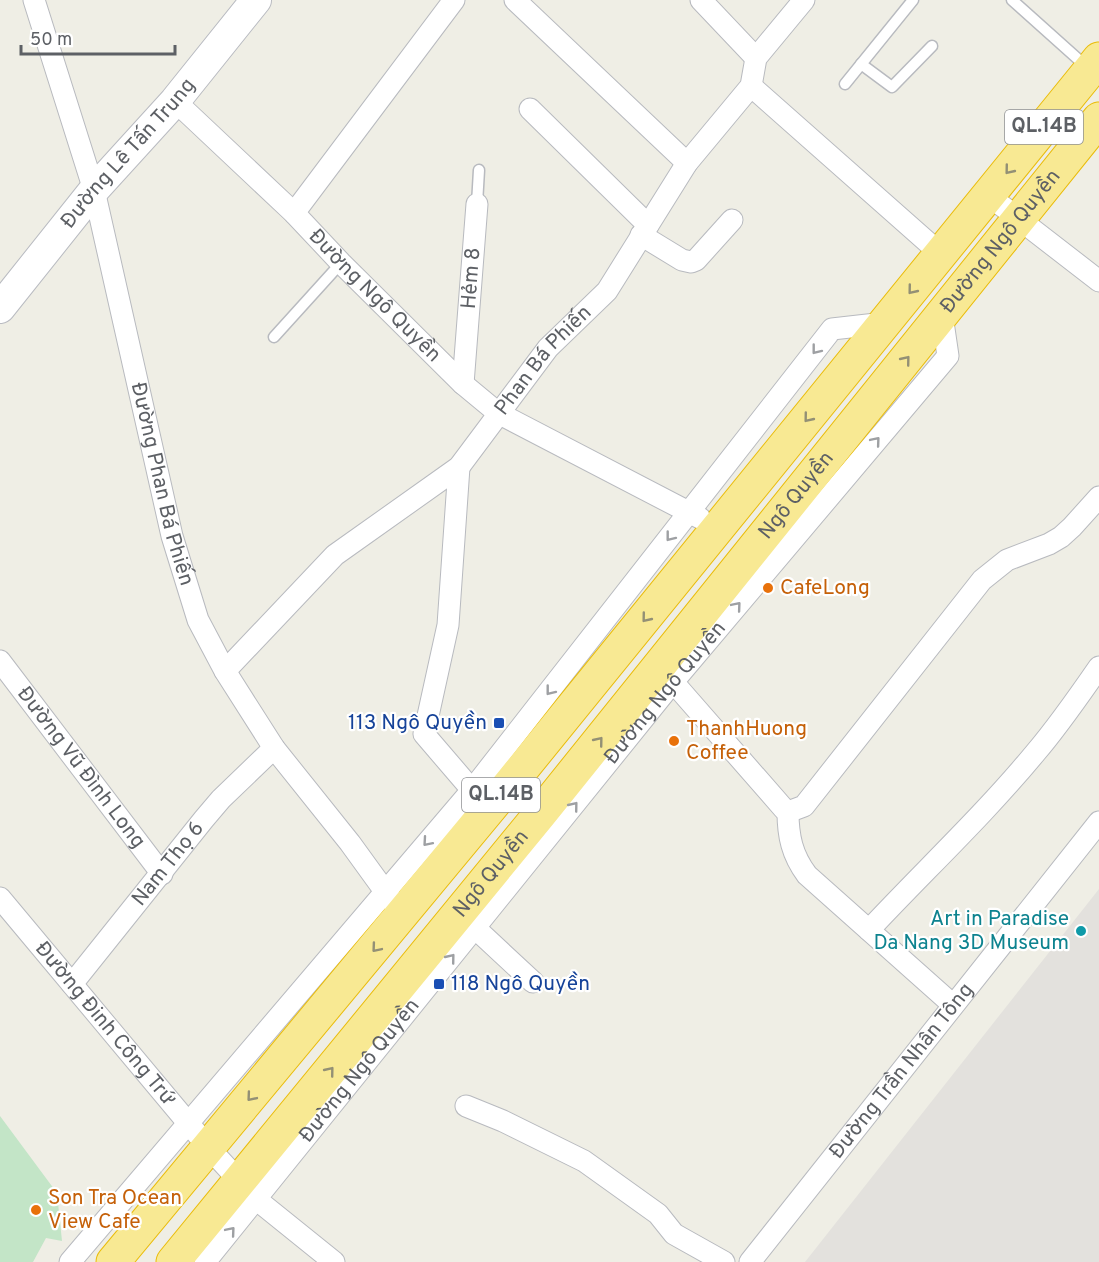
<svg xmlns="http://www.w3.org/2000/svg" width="1099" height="1262" font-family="Overpass,sans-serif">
	<rect width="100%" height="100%" fill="#efeee5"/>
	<path fill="#e3e1dd" d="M1099 889V1262H805Z"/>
	<path fill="#c3e5c7" d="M0 1116 57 1193 62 1241 46 1238 33 1262H0Z"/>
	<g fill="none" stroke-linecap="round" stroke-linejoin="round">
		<g stroke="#b8babf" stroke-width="13">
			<g id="lane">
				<path d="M1012 0 1088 68"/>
				<path d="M861 64 892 87 932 46"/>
				<path d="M845 84 913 0"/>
				<path d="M477 204 479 170"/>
				<path d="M274 337 341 263"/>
			</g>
		</g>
		<g stroke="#b8babf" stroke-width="23">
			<g id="street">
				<path id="s1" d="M34 0 94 190 172 536 198 620 225 671 274 748 350 843 392 901"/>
				<path d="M515 0 687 163"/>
				<path d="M701 0 756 58"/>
				<path d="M751 86 941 254"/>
				<path id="s2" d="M175 101 294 213 341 263 463 384 498 413 700 518"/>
				<path d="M530 109 648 225"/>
				<path d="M988 195 1099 281"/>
				<path d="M294 213 454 0"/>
				<path d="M641 235 682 260 691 262 696 260 732 220"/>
				<path id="s3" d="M463 384 477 204"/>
				<path d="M459 467 448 625 424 734 472 790"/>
				<path id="s4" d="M0 661 162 874"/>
				<path id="s5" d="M225 671 335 555 459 467 548 348 607 291 687 163 751 86 756 58 804 0"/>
				<path d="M673 682 784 809 788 812 804 806 982 580 1007 560 1049 544 1061 537 1072 527 1099 497"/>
				<path d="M788 812C788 836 792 855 807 875L953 1005"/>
				<path id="s6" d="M0 898 209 1148 257 1200 334 1262"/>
				<path d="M475 928 533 982"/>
				<path d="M869 930C924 871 984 815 1036 752 1059 725 1079 696 1099 667"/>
				<path id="s7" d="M72 984 204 819 221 799 274 748"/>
				<path d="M466 1106 503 1121 584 1161 658 1214 674 1234 724 1262"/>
				<path d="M70 1262 472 790 832 329 885 323"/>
				<path id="s8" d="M205 1262 673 682 948 356 942 315"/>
				<path id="s9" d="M750 1262 1099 822"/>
			</g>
		</g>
		<g stroke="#b9bbc1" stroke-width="32">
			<g id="secondary">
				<path id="s10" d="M0 308 94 190 175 101 256 0"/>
			</g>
		</g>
		<g stroke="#eabc0a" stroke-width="35">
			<g id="highway">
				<path d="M113 1262 505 790 1099 59"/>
				<path id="s11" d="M173 1262 540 814 1099 119"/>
			</g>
		</g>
		<use href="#lane" stroke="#fff" stroke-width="10"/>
		<use href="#street" stroke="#fff" stroke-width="21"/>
		<use href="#secondary" stroke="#fff" stroke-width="30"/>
		<use href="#highway" stroke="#f8e993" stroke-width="33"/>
	</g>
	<defs><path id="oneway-chevron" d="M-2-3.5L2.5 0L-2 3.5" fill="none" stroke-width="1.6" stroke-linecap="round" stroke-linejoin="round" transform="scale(1.5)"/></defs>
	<g stroke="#939075">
		<use href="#oneway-chevron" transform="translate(1009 170) rotate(129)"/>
		<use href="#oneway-chevron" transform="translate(912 290) rotate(129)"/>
		<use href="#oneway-chevron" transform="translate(906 360) rotate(-51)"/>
		<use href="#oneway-chevron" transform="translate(808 418) rotate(129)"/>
		<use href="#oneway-chevron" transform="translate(646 618) rotate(129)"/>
		<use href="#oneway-chevron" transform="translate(599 741) rotate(-51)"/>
		<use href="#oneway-chevron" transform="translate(376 948) rotate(130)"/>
		<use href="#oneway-chevron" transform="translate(330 1071) rotate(-51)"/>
		<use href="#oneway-chevron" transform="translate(251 1097) rotate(130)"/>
	</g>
	<g stroke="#9ea0a3">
		<use href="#oneway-chevron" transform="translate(816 350) rotate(128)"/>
		<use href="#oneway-chevron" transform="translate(876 441) rotate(-50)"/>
		<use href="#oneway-chevron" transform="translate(670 537) rotate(128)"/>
		<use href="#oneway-chevron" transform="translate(737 606) rotate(-50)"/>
		<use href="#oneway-chevron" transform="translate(550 691) rotate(128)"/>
		<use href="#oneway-chevron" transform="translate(574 806) rotate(-51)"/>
		<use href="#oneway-chevron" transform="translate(427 842) rotate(131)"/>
		<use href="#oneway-chevron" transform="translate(451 958) rotate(-51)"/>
		<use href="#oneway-chevron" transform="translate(231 1231) rotate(-50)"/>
	</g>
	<g fill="#e8710a" stroke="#fff" stroke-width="2">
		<circle cx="768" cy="588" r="6"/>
		<circle cx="674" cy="741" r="6"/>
		<circle cx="36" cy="1210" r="6"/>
	</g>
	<g fill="#1a4fb4" stroke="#fff" stroke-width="2">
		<rect x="493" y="717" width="12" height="12" rx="3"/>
		<rect x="433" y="978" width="12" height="12" rx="3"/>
	</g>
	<circle fill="#0f9aa8" stroke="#fff" stroke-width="2" cx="1081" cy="931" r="6"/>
	<g text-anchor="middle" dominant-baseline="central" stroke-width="4.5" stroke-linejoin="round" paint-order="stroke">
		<g fill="#fff" stroke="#8e9093" stroke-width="1.5">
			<rect x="1005" y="110" width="78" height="34" rx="4.5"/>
			<rect x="462" y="778" width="78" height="34" rx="4.5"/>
		</g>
		<g font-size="20" font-weight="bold" fill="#5d6065">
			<text x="1044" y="127">QL.14B</text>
			<text x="501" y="795">QL.14B</text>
		</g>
		<g font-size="21" fill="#5d6065" stroke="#fff">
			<text stroke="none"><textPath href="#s10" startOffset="201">Đường Lê Tấn Trung</textPath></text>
			<text stroke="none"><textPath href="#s11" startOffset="1314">Đường Ngô Quyền</textPath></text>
			<text stroke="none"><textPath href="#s3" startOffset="106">Hẻm 8</textPath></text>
			<text stroke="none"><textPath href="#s2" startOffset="279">Đường Ngô Quyền</textPath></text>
			<text stroke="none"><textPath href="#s5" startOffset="448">Phan Bá Phiến</textPath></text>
			<text stroke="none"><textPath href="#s1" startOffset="501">Đường Phan Bá Phiến</textPath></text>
			<text stroke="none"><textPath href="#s11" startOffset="988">Ngô Quyền</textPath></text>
			<text stroke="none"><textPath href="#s8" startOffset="732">Đường Ngô Quyền</textPath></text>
			<text stroke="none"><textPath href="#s4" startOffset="134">Đường Vũ Đình Long</textPath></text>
			<text stroke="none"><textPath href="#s7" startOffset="154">Nam Thọ 6</textPath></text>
			<text stroke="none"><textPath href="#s11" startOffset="502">Ngô Quyền</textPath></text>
			<text stroke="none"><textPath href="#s6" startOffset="164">Đường Đinh Công Trứ</textPath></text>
			<text stroke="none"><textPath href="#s9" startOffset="244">Đường Trần Nhân Tông</textPath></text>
			<text stroke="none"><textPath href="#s8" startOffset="246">Đường Ngô Quyền</textPath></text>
		</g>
		<g font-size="21" fill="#c56008" stroke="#fff" text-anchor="start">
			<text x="780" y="588">CafeLong</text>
			<text x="686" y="729">ThanhHuong<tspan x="686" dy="24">Coffee</tspan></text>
			<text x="48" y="1198">Son Tra Ocean<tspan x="48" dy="24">View Cafe</tspan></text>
		</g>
		<g font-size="21" fill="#164399" stroke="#fff" text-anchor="end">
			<text x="487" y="723">113 Ngô Quyền</text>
			<text x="451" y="984" text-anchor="start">118 Ngô Quyền</text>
		</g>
		<g font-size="21" fill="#0d838f" stroke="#fff" text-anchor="end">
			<text x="1069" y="919">Art in Paradise<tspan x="1069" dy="24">Da Nang 3D Museum</tspan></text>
		</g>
	</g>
	<path d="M21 45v9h154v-9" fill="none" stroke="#5d6065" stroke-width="3"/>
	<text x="30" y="45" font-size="18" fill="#5d6065" stroke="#ffffff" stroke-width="4.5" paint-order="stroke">50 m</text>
</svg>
